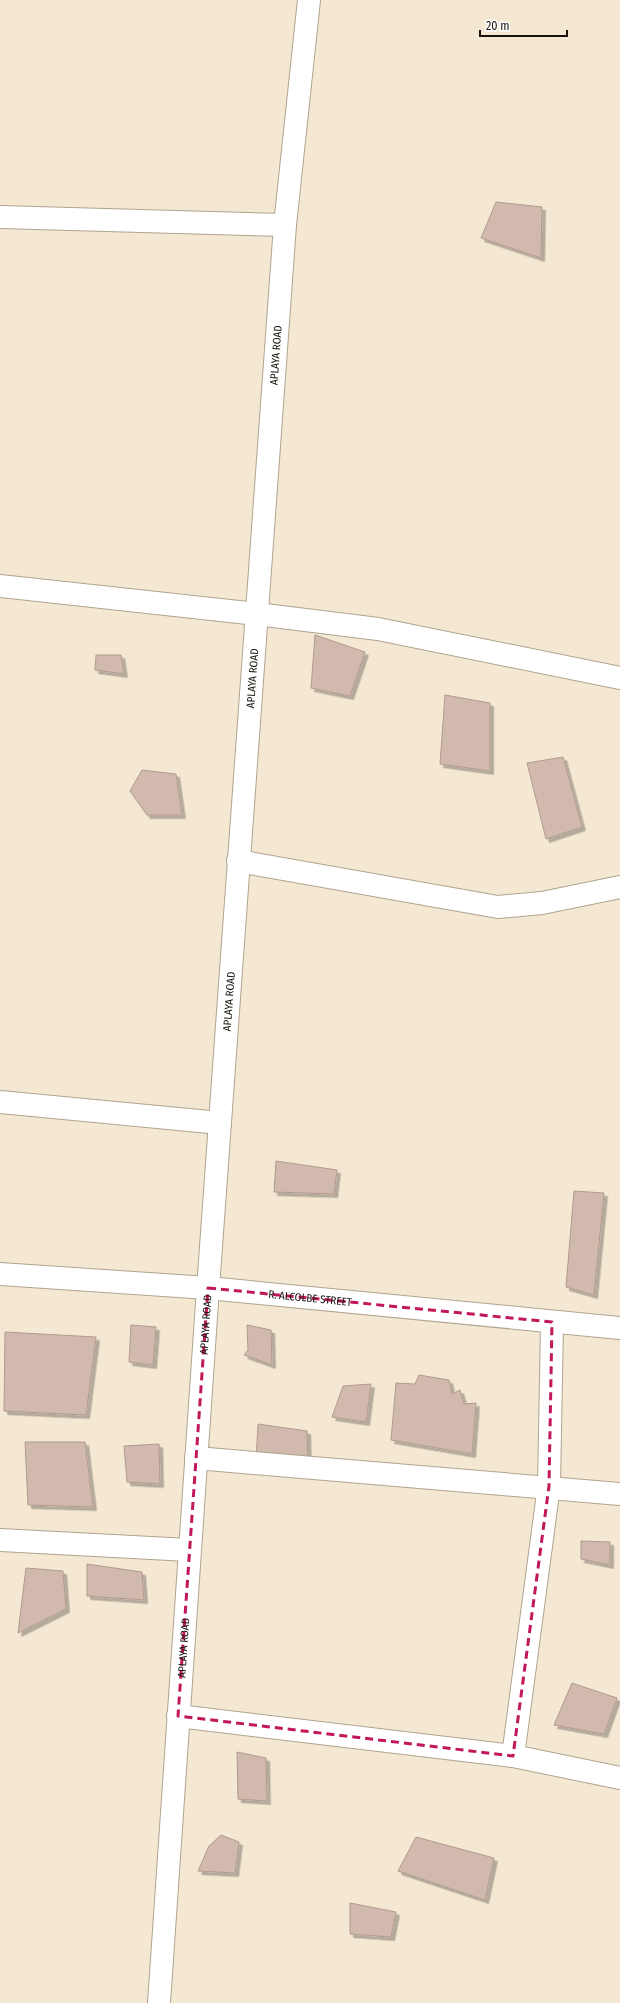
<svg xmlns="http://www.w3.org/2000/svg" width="620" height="2003" font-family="'Fira Sans Condensed',sans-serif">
	<defs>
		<filter id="shadow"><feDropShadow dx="3.5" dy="3.5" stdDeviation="0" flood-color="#0004"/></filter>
	</defs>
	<rect width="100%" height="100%" fill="#f5e8d3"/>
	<g fill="#d1baad" stroke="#b09a8d" filter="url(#shadow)">
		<path d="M496 202 542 207 541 258 481 238Z"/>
		<path d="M315 635 365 652 350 696 311 688Z"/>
		<path d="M96 655H121L124 674 95 670Z"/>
		<path d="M445 695 490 703V771L440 764Z"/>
		<path d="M563 757 582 827 546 839 527 763Z"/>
		<path d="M142 770 176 774 182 815H147L130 791Z"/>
		<path d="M276 1161 337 1170 334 1194 274 1192Z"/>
		<path d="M574 1191 604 1193 594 1295 566 1287Z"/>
		<path d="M131 1325 156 1327 153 1365 129 1362Z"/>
		<path d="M247 1325 271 1330 272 1365 244 1355 248 1350Z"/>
		<path d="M5 1332 96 1337 86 1415 4 1411Z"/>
		<path d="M419 1375 449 1380 452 1394 460 1390 464 1404 476 1403 472 1454 391 1440 396 1383 415 1384Z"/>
		<path d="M371 1384 366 1422 332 1417 343 1386Z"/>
		<path d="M258 1424 307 1431 308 1467 256 1461Z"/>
		<path d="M25 1442H85L93 1507 28 1505Z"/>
		<path d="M159 1444 160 1484 127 1482 124 1446Z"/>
		<path d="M581 1541 610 1542V1565L581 1559Z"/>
		<path d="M87 1564 142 1572 144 1600 87 1596Z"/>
		<path d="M26 1568 63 1571 66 1609 18 1633Z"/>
		<path d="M572 1683 617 1698 604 1734 554 1725Z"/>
		<path d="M237 1752 266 1758 267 1801 238 1799Z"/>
		<path d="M221 1835 239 1842 235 1873 198 1871 209 1846Z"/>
		<path d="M416 1837 494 1858 485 1900 398 1871Z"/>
		<path d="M350 1903 396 1912 391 1937 350 1934Z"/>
	</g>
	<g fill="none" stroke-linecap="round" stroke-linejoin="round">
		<g stroke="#afa48f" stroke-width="24">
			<g id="minor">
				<path d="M0 217 285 225"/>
				<path d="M0 586 257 614 378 629 620 678"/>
				<path d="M238 861 498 907 542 903 620 887"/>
				<path d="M0 1102 220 1123"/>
				<path id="s1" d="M0 1274 208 1288 620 1328"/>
				<path d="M196 1458 620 1494"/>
				<path d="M0 1540 189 1550"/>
				<path d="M178 1716 513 1756 620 1778"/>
				<path d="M513 1756 549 1486 552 1322"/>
			</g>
		</g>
		<g stroke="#afa48f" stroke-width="24">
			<g id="tertiary">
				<path id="s2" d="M159 2003 208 1288 285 225 309 0"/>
			</g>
		</g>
		<use href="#minor" stroke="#fff" stroke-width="22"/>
		<use href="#tertiary" stroke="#fff" stroke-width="22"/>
	</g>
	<path fill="none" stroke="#c2185b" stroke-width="3" stroke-dasharray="8 5" stroke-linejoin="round" d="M208 1288 552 1322 549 1486 513 1756 178 1716Z"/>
	<g text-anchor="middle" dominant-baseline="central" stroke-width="3.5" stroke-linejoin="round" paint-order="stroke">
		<g font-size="11" fill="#17130c" stroke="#fff">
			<text stroke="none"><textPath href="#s2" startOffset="1652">APLAYA ROAD</textPath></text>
			<text stroke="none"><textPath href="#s2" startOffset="1328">APLAYA ROAD</textPath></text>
			<text stroke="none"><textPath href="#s2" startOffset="1004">APLAYA ROAD</textPath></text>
			<text stroke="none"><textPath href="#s1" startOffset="311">R. ALCOLBE STREET</textPath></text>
			<text stroke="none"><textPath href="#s2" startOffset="680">APLAYA ROAD</textPath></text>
			<text stroke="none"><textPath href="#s2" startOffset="356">APLAYA ROAD</textPath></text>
		</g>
	</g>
	<path d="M480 30v6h87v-6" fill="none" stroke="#17130c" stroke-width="2"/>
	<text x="486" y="30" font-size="12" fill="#17130c" stroke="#ffffff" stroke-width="3" paint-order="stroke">20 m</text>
</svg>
